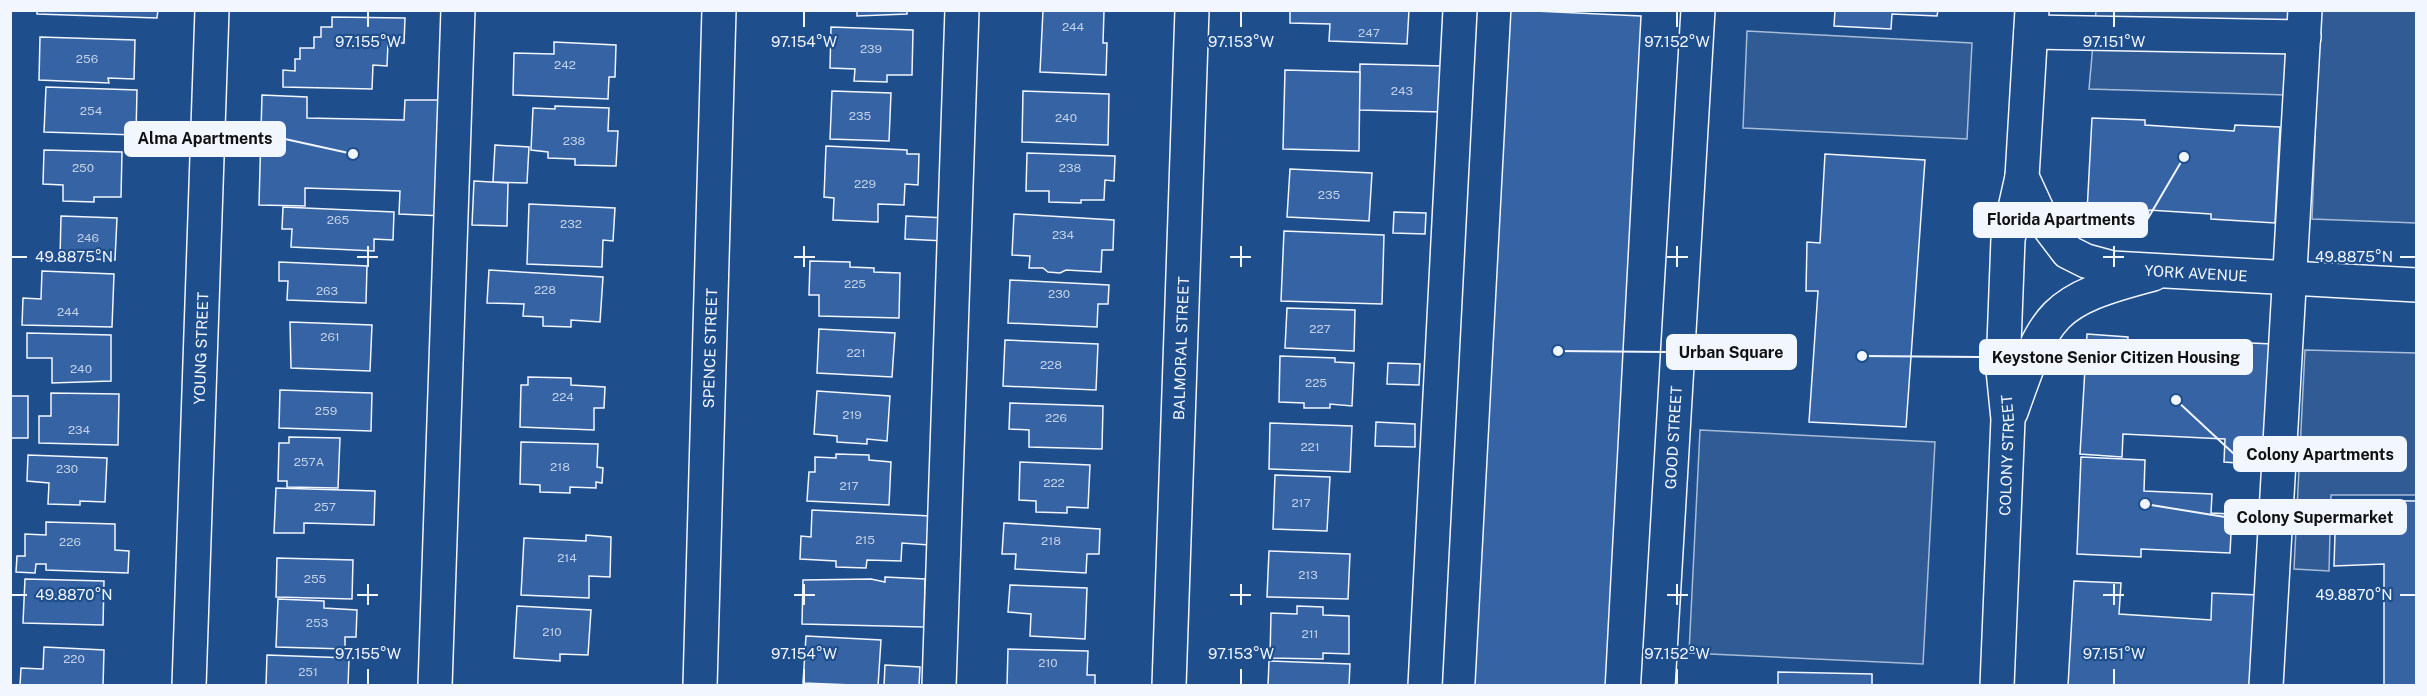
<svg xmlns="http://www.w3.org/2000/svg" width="2427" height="696" font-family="'Public Sans',sans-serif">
	<rect width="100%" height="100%" fill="#1f4e8c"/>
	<g fill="#305b95" stroke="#a8bbd7" stroke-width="1.5">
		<path d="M2096 11H2291L2287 95 2089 89Z"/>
		<path d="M2320 11H2416V223L2312 219Z"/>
		<path d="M1747 31 1972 43 1967 139 1743 128Z"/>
		<path d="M2305 350 2416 353V495H2331L2329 571 2294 569Z"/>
		<path d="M1700 430 1935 442 1923 664 1689 653Z"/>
	</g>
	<g fill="#3563a3" stroke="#f2f6ff" stroke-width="1.5">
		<path d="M37 10H158L157 18 37 14Z"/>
		<path d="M857 10H907V14L857 16Z"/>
		<path d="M1043 10 1104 11 1103 43H1107L1106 75 1040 72Z"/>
		<path d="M1290 10H1409L1407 44 1329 41 1330 24 1290 23Z"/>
		<path d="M1511 10 1641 16 1605 686H1475Z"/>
		<path d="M1835 10H1938L1937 16 1892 14 1891 29 1834 26Z"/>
		<path d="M332 17 405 18 404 43H388L387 66 373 65 372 89 283 87V70L295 71V59H300V48H314V37H321V27H332Z"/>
		<path d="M831 27 913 30 912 75H887V82L854 81 855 69 830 68Z"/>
		<path d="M40 37 135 40 134 79 108 78 109 83 39 80Z"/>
		<path d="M554 42 616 45 615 77H609L608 99 513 95 514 53 554 54Z"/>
		<path d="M1360 64 1444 66 1443 112 1359 110Z"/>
		<path d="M1285 70 1360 72 1359 151 1283 149Z"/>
		<path d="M46 87 137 90 136 135 44 132Z"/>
		<path d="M832 91 891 93 889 141 830 139Z"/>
		<path d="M1023 91 1109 94 1108 145 1022 142Z"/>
		<path d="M262 95 307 97V118L404 120 405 100H447L444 216 399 214 400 191 305 188V206L259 205Z"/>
		<path d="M555 106 609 108 608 131H618L616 166 575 165V159L548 158V152L531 150 533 108 555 109Z"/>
		<path d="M2092 118 2145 120V125L2234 131 2235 125 2280 127 2275 223 2211 219V214L2149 210 2148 216 2087 212Z"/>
		<path d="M495 145 529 147 527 183 493 182Z"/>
		<path d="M826 146 907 150V154H919L918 185 905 184 904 205 878 204V222L833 220 834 198 824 197Z"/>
		<path d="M44 150 122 152 121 197H94V202L63 201V185L43 184Z"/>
		<path d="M1027 153 1115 156 1114 181 1105 180 1104 200H1081V203L1049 202V191H1026Z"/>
		<path d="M1825 154 1925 160 1906 427 1809 422 1818 291H1806L1807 242 1820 243Z"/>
		<path d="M1290 169 1372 173 1369 221 1287 217Z"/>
		<path d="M474 181 508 183 507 226 472 225Z"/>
		<path d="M529 204 615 208 613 241 603 240 602 267 527 264Z"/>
		<path d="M283 207 394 212 393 240 374 239V251L291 247 292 229H282Z"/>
		<path d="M1394 212 1426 213 1425 234 1393 233Z"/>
		<path d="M1014 214 1114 220 1113 250H1102L1101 272 1066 270 1060 273 1048 272 1043 268H1029L1030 256 1012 255Z"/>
		<path d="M61 216 117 218 115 260 60 258Z"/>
		<path d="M906 216 946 218 945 241 905 239Z"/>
		<path d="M1284 231 1384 235 1382 304 1281 301Z"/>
		<path d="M810 261 850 262V267L874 268V272L900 273 899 318 819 316V295H809Z"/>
		<path d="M279 262 367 266 366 303 287 300 288 281H279Z"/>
		<path d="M489 270 603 277 600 322 571 320V327L543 326V317L523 316 524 304 487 303Z"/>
		<path d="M42 271 114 274 112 327 22 325 23 298 41 299Z"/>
		<path d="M1010 280 1109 285 1108 304H1098L1097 327 1008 323Z"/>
		<path d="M1287 308 1355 310 1354 351 1285 348Z"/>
		<path d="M290 322 372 325 370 371 291 368Z"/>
		<path d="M819 329 895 333 892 377 817 373Z"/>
		<path d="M27 333 111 335V381L52 383V358H27Z"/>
		<path d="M2087 334 2128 337 2126 360 2229 366 2230 342 2272 344 2265 465 2224 462 2225 439 2123 434 2122 457 2080 454Z"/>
		<path d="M1005 340 1098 344 1096 390 1003 386Z"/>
		<path d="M1280 356 1335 358V362L1354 363 1352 406 1330 404V408H1304V403L1279 402Z"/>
		<path d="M1388 363 1420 364 1419 385 1387 384Z"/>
		<path d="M528 377 571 378V385L605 387 604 408H594V430L520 427 521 385H528Z"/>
		<path d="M280 390 372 393 371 431 279 428Z"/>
		<path d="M817 391 890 396 887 441 867 439V444L837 442V436L814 434Z"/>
		<path d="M51 393 119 394 118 445 39 443V416H51Z"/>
		<rect x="10" y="396" width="18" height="42"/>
		<path d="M1010 403 1103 406 1102 449 1029 447V430L1009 429Z"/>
		<path d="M1376 422 1415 424V447L1375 446Z"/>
		<path d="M1270 423 1352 426 1350 472 1269 469Z"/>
		<path d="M289 437 340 438 338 488 287 487V481H278L279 443H289Z"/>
		<path d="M521 442 598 444 597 467 603 468 602 483 596 482V488L570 487V493L540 492V485L520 484Z"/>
		<path d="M836 454 869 455V460L891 462 889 505 807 501 809 472H815V457L836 458Z"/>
		<path d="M28 455 107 458 105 502 80 501V505L48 504 49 483 27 481Z"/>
		<path d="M2081 457 2145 460 2144 491 2212 494 2211 513 2232 514 2230 553 2141 549V557L2077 554Z"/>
		<path d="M1020 462 1090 465 1088 508 1067 507V513L1036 512V501L1019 500Z"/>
		<path d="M1275 475 1330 477 1327 531 1273 529Z"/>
		<path d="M276 488 375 491 374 525 304 523V533H274Z"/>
		<path d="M2336 500 2416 501V686H2384V564L2334 566Z"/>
		<path d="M812 510 930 516 929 545 902 543 901 561 867 560 866 568 836 567V561L800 559 801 536 811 537Z"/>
		<path d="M46 522 115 524V550L129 551 128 573 46 570V564H36L35 573 16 572 17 556H25V534L46 535Z"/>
		<path d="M1004 523 1100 529 1099 554H1087L1086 573 1015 569 1016 554H1002Z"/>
		<path d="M586 535 611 537 610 577 589 576V598L521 595 524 538 586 541Z"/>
		<path d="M1269 551 1350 554 1348 599 1267 597Z"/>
		<path d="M277 558 353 560 352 599 276 597Z"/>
		<path d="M885 577 925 579 924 627 802 624 803 580 871 579 885 582Z"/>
		<path d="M25 579 104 581 103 625 23 623Z"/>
		<path d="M2074 581 2121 583 2119 614 2211 620 2212 593 2258 595 2253 686H2068Z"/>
		<path d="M1010 585 1087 588 1085 639 1030 636 1031 614 1008 612Z"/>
		<path d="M278 599 324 601V608L357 610 356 637H345V649L276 647Z"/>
		<path d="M517 606 591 610 588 655 560 654V661L514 658Z"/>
		<path d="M1297 606 1323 607V615L1349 616V654L1323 653V659L1270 658 1271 613 1297 614Z"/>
		<path d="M806 636 881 640 878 686 803 683Z"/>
		<path d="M44 647 104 650 103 686H20L21 668 43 669Z"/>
		<path d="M1008 649 1088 651 1087 675H1095V686H1007Z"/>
		<path d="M267 655 349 658 348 686H266Z"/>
		<path d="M1269 661 1350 664 1349 686H1268Z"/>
		<path d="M885 665 920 667 919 686H884Z"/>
		<path d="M1778 672 1872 674V686H1778Z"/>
	</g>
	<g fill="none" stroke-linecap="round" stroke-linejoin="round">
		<g stroke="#f2f6ff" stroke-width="36">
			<g id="minor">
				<path d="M2031 32 2304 37"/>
				<path d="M2011 412C2046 313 2049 301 2153 274"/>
				<path id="s1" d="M189 686 212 10"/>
				<path d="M435 686 458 10"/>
				<path id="s2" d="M700 686 719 10"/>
				<path d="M939 686 962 10"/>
				<path id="s3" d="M1169 686 1192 10"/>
				<path d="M1425 686 1460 10"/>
				<path id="s4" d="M1658 686 1698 10"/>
				<path id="s5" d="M1997 686 2008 419 2003 370 2008 239 2022 177"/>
				<path d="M2266 686 2305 10"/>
			</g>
		</g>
		<g stroke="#f2f6ff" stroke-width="36">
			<g id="major">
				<path id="s6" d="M2032 10 2022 177 2039 214 2068 252 2086 261 2112 268 2416 285"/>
			</g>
		</g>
		<use href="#minor" stroke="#1f4e8c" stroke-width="33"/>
		<use href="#major" stroke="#1f4e8c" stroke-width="33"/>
	</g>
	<path fill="none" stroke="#f2f6ff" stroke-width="2" d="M368 12V27M804 12V27M1241 12V27M1677 12V27M2114 12V27M368 246V267M804 246V267M1241 246V267M1677 246V267M2114 246V267M12 257H27M357 257H378M794 257H815M1230 257H1251M1667 257H1688M2103 257H2124M2400 257H2415M368 584V605M804 584V605M1241 584V605M1677 584V605M2114 584V605M12 595H27M357 595H378M794 595H815M1230 595H1251M1667 595H1688M2103 595H2124M2400 595H2415M368 669V684M804 669V684M1241 669V684M1677 669V684M2114 669V684"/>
	<g text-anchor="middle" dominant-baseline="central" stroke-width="4.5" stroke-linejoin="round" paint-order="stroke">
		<g font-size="12" fill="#c3d1e8">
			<text x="1073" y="27">244</text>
			<text x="1369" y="33">247</text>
			<text x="871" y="49">239</text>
			<text x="87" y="59">256</text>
			<text x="565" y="65">242</text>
			<text x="1402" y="91">243</text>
			<text x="91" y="111">254</text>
			<text x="860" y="116">235</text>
			<text x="1066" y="118">240</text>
			<text x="574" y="141">238</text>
			<text x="83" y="168">250</text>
			<text x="1070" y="168">238</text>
			<text x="865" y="184">229</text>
			<text x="1329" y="195">235</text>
			<text x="338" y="220">265</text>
			<text x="571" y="224">232</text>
			<text x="1063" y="235">234</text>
			<text x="88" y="238">246</text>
			<text x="855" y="284">225</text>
			<text x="545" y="290">228</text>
			<text x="327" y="291">263</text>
			<text x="1059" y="294">230</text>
			<text x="68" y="312">244</text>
			<text x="1320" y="329">227</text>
			<text x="330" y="337">261</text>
			<text x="856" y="353">221</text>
			<text x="1051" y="365">228</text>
			<text x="81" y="369">240</text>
			<text x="1316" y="383">225</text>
			<text x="563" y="397">224</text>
			<text x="326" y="411">259</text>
			<text x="852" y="415">219</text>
			<text x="1056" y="418">226</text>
			<text x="79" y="430">234</text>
			<text x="1310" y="447">221</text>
			<text x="309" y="462">257A</text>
			<text x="560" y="467">218</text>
			<text x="67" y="469">230</text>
			<text x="1054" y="483">222</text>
			<text x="849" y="486">217</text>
			<text x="1301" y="503">217</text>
			<text x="325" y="507">257</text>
			<text x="865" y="540">215</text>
			<text x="1051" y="541">218</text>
			<text x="70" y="542">226</text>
			<text x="567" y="558">214</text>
			<text x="1308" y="575">213</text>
			<text x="315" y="579">255</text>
			<text x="317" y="623">253</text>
			<text x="552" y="632">210</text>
			<text x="1310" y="634">211</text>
			<text x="74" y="659">220</text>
			<text x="1048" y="663">210</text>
			<text x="308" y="672">251</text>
		</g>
		<g font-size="15" fill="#f2f6ff" stroke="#1f4e8c">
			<text stroke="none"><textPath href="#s6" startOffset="387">YORK AVENUE</textPath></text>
			<text stroke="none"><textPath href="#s1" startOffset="338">YOUNG STREET</textPath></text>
			<text stroke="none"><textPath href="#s2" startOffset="338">SPENCE STREET</textPath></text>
			<text stroke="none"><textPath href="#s3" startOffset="338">BALMORAL STREET</textPath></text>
			<text stroke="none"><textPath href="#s4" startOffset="249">GOOD STREET</textPath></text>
			<text stroke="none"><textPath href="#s5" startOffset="231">COLONY STREET</textPath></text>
		</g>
	</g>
	<g font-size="15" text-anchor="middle" fill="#f2f6ff" stroke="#1f4e8c" stroke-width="4.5" stroke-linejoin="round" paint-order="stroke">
		<text x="368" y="47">97.155°W</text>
		<text x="804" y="47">97.154°W</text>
		<text x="1241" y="47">97.153°W</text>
		<text x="1677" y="47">97.152°W</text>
		<text x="2114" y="47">97.151°W</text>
		<text x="74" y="262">49.8875°N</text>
		<text x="2354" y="262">49.8875°N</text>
		<text x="74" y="600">49.8870°N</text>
		<text x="2354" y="600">49.8870°N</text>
		<text x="368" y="659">97.155°W</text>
		<text x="804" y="659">97.154°W</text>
		<text x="1241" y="659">97.153°W</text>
		<text x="1677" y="659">97.152°W</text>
		<text x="2114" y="659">97.151°W</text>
	</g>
	<path fill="none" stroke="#f2f6ff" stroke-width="2" d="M353 154L285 139M2184 157L2147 220M1558 351L1667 352M1862 356L1980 357M2176 400L2234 454M2145 504L2225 517"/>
	<g fill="#f2f6ff" stroke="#1f4e8c" stroke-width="2">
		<circle cx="353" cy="154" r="6"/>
		<circle cx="2184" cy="157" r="6"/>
		<circle cx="1558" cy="351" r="6"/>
		<circle cx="1862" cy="356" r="6"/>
		<circle cx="2176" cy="400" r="6"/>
		<circle cx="2145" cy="504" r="6"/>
	</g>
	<g fill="#f2f6ff" stroke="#f2f6ff" stroke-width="2">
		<rect x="125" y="122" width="160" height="34" rx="6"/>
		<rect x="1974" y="203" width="173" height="34" rx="6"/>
		<rect x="1667" y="335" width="129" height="34" rx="6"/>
		<rect x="1980" y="340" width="272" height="34" rx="6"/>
		<rect x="2234" y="437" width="172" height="34" rx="6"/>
		<rect x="2225" y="500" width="181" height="34" rx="6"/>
	</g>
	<g font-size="16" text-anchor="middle" font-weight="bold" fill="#111">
		<text x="205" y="144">Alma Apartments</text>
		<text x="2061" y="225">Florida Apartments</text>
		<text x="1731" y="358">Urban Square</text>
		<text x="2116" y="363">Keystone Senior Citizen Housing</text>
		<text x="2320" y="460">Colony Apartments</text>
		<text x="2315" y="523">Colony Supermarket</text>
	</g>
	<rect width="2427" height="696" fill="none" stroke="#f2f6ff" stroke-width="24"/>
</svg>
